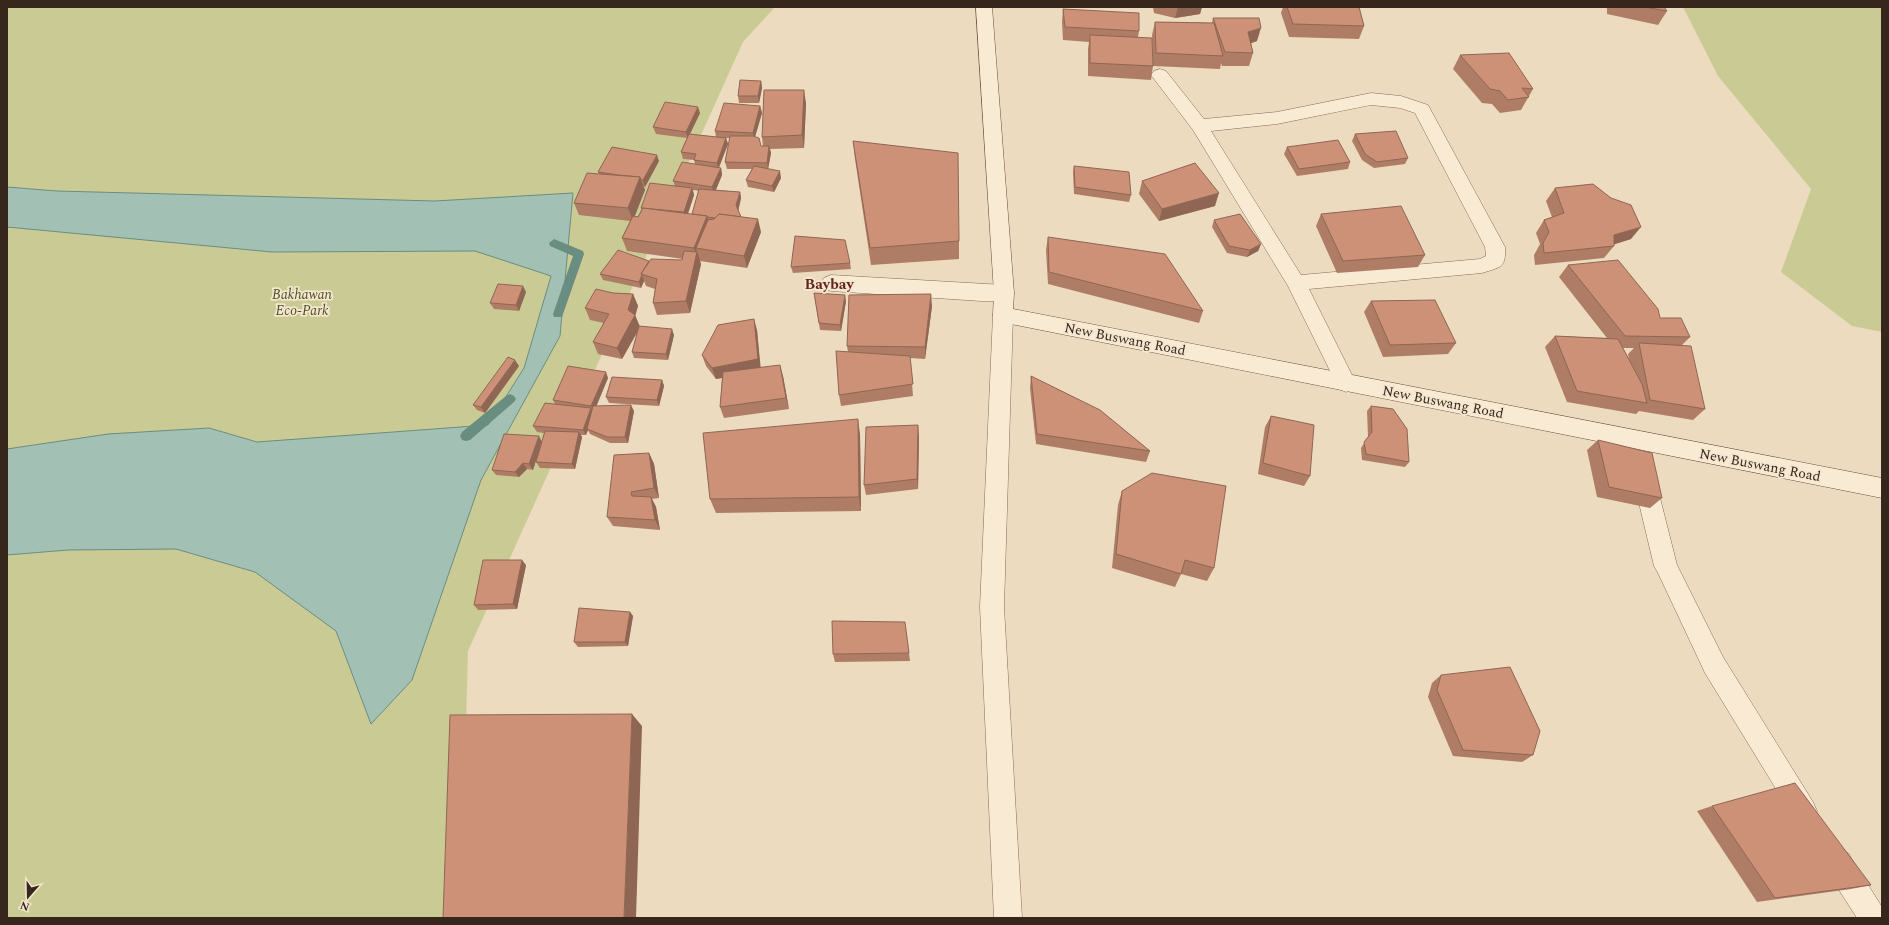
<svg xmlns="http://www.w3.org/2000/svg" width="1889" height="925" font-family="Spectral,serif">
	<rect width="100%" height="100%" fill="#eddbc0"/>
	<g fill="#cacb94">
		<path d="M7 7H775L743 42 468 651 461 918H7Z"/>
		<path d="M1683 7H1882V332L1852 326 1781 272 1811 189 1718 76Z"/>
	</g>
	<path fill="#a3c0b4" stroke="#6a8d81" d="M7 187 57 191 435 201 573 193 560 336 481 480 412 680 371 724 336 631 255 572 176 549 68 550 7 555V449L108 434 209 428 257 442 488 425 524 368 551 276 475 251 272 252 7 227Z"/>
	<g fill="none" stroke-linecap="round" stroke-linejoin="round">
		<g fill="#6a8d81" fill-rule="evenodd">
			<path d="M554 239 583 251 584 254 563 314 562 317H554L553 314 573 256 550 246 549 243Z"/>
			<path d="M510 394 514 396 516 399 514 402 470 440 466 441 462 440 460 436 462 432 506 396Z"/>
		</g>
		<g stroke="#866c58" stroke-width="1">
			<g id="street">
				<path d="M1160 69 1166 71 1204 119 1277 112 1371 93 1401 96 1428 105 1505 247C1506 268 1501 267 1482 273L1309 289 1356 383 1353 389 1346 392 1339 389 1288 286 1193 130 1151 75 1154 71ZM1371 105 1400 108 1415 113 1485 247 1486 256 1480 259 1301 275 1211 131 1277 124Z"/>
				<path d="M831 275 1004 285 1011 288 1014 293 1011 298 1004 301H981L831 291 824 288 821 283 824 278Z"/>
				<path d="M1003 307 1010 309 1013 315 1004 607 1022 918H994L980 607 993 315 996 309Z"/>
				<path d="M1644 468 1652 471 1655 478 1677 565 1723 657 1813 802 1817 811 1813 820 1804 824 1795 820 1705 673 1658 573 1654 566 1633 478 1636 471Z"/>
				<path d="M1838 849 1848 853 1882 907V918H1857L1828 873 1824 863 1828 853Z"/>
			</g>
		</g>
		<g stroke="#684d3b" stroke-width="1">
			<path id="secondary" d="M976 7H992L1014 293 1013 309 1882 478V498L996 321 993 315 994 293Z"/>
		</g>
		<use href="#street" fill="#f8ead3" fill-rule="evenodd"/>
		<use href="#secondary" fill="#f8ead3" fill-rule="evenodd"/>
	</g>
	<g fill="#af7d65" fill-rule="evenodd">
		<path d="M1153 7H1202L1200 14 1175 18 1154 13Z"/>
		<path d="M1283 7H1359L1364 26 1359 39 1289 37 1281 13Z"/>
		<path d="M1607 7H1664L1667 11 1658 25 1607 14Z"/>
		<path d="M1063 9 1139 31 1138 37 1153 64 1152 35 1155 22 1212 23 1213 18 1257 41 1251 43 1253 53 1249 66H1222L1221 63 1220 69 1153 66 1151 80 1088 76V49L1089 42 1063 40 1062 22Z"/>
		<path d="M1460 55 1533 89 1521 110 1500 113 1492 104 1482 103 1453 69Z"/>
		<path d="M761 81 762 88 759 103H739L738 96Z"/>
		<path d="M806 103 804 148 770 149 771 153 768 169 781 178 774 192 748 187 746 180 752 169H727L725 162 730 138H726L728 144 719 168H721L722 175 716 190 740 192 741 198 738 210 741 217 761 232 747 268 700 261 701 264 690 313 657 315 653 303 655 289 646 286 644 281 641 288 603 280 600 274 649 262 682 260 683 259 627 251 622 238 630 221 579 215 574 203 599 174 598 172 659 161 645 187 643 186 645 190 634 216 638 217 641 210V208L675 186 673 181 695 164 694 160 683 159 681 152 687 138 656 134 653 127 700 113 690 134 716 137 715 131 760 106 762 113 755 137 761 146H763L762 137ZM693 190 699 191 692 214H688L694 195Z"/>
		<path d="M1355 134 1408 158 1405 164 1374 168 1362 160 1352 141Z"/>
		<path d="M853 141 959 241V259L871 265 855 159Z"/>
		<path d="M1287 147 1350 162 1348 169 1297 176 1284 154Z"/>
		<path d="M1074 166 1131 195 1129 202 1074 194 1073 172Z"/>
		<path d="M1142 181 1215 206 1159 221 1139 194Z"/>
		<path d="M1555 188 1631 239 1614 244V246L1604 258 1535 265 1534 255 1540 244 1536 233 1544 220 1552 217 1546 201Z"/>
		<path d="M1321 214 1425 255 1418 267 1337 273 1316 226Z"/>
		<path d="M1214 220 1261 244 1258 251 1247 257 1227 253 1212 227Z"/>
		<path d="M1048 237 1203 311 1199 323 1048 284 1046 250Z"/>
		<path d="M850 263 851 269 793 273 791 267Z"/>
		<path d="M1568 265 1660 318 1690 337 1681 346 1705 409 1693 420 1639 411 1636 414 1567 402 1545 347 1555 336 1607 338 1559 277ZM1623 348H1634L1628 354 1629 359Z"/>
		<path d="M526 292 519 311 494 309 490 303Z"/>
		<path d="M613 293 633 294 638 306 635 315 640 327 674 335 668 360 634 358 632 352 638 331 622 359 598 354 593 342 604 323 590 320 585 308Z"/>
		<path d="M814 293 846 301 841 331 820 330Z"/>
		<path d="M1371 301 1456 343 1448 354 1383 357 1364 312Z"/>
		<path d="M932 306 925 359 910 358 913 396 841 406 839 395 848 352 847 346Z"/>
		<path d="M757 330 760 367 783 376 789 409 724 418 720 407 722 378 716 379 706 366 702 355Z"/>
		<path d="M519 366 485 413 477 410 473 405Z"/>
		<path d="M1031 376 1150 451 1146 462 1036 444 1030 388Z"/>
		<path d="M608 378 596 406 634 411 628 443H610L590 434 588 430 586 435H581L582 437 575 469 540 468 536 462 539 450 533 470 527 469 519 477 496 475 492 470 542 441 544 433 537 432 533 426 555 404 553 400Z"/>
		<path d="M662 380 664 386 659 406 609 403 606 397Z"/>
		<path d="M1371 406 1409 462 1405 467 1362 460 1361 448 1368 437 1367 411Z"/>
		<path d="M1271 416 1310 476 1304 486 1258 474 1265 427Z"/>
		<path d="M860 434 861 511 716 513 710 499Z"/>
		<path d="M919 436 918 489 866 495 864 485Z"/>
		<path d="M1598 440 1662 498 1650 508 1597 497 1587 450Z"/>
		<path d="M649 453 654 464 659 498 652 499 656 507 660 530 613 526 607 517Z"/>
		<path d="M1122 491 1214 568 1207 581 1181 574 1175 587 1112 568 1118 505Z"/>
		<path d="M526 565 517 609 478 610 474 605Z"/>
		<path d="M630 612 633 616 628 646 578 647 574 642Z"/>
		<path d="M909 653 910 661 835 662 833 654Z"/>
		<path d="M1441 675 1533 755 1522 762 1453 756 1428 697 1432 683Z"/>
		<path d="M1712 806 1871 885 1851 889 1757 902 1697 811Z"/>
	</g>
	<g fill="#8f6653">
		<path d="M1178 7H1202L1200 14 1175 18Z"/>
		<path d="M1261 28 1257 41 1244 46 1248 32Z"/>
		<path d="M761 81 762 88 759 103 758 96Z"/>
		<path d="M804 90 806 103 804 148 802 135Z"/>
		<path d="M760 106 762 113 754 140 753 133Z"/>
		<path d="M698 107 700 113 688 138 686 132Z"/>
		<path d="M726 138 728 144 718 169 717 163Z"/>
		<path d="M769 146 771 153 768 169 767 163Z"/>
		<path d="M657 155 659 161 645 187 643 180Z"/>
		<path d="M721 168 722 175 714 194 712 187Z"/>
		<path d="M780 171 781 178 774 192 772 186Z"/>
		<path d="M640 177 645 190 633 221 628 208Z"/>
		<path d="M692 188 694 195 686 219 684 212Z"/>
		<path d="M740 192 741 198 738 212 736 205Z"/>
		<path d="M1219 193 1215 206 1159 221 1162 209Z"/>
		<path d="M707 216 710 229 696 248 701 264 690 313 686 301 696 255 694 248Z"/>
		<path d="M758 219 761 232 747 268 744 256Z"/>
		<path d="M1641 227 1631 239 1606 247 1614 235Z"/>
		<path d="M1261 244 1258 251 1247 257 1250 250Z"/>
		<path d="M642 275 644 281 641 288 639 282Z"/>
		<path d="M523 286 526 292 519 311 516 305Z"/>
		<path d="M633 294 638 306 635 317V315L640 327 622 359 617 348Z"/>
		<path d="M931 294 932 306 925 359V347Z"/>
		<path d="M845 295 846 301 841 331 840 325Z"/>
		<path d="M754 319 757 330 761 371 716 379 712 368Z"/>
		<path d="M672 329 674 335 668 360 666 354Z"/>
		<path d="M515 360 519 366 485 413 481 407Z"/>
		<path d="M780 365 783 376 789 409 786 398Z"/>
		<path d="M606 372 608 378 594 412 591 406Z"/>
		<path d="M662 380 664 386 659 406 657 400Z"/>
		<path d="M631 405 634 411 628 443 625 437Z"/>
		<path d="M591 408 594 413 587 429 588 430 586 435 583 430Z"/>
		<path d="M858 419 860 434 861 511 859 497Z"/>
		<path d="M918 425 919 436 918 489 917 479Z"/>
		<path d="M579 432 582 437 575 469 572 464Z"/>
		<path d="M539 436 542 442 533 470 529 464Z"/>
		<path d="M649 453 654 464 659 498 654 488Z"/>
		<path d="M523 463 527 469 519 477 515 472Z"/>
		<path d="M651 497 656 507 660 530 655 520Z"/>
		<path d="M522 560 526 565 517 609 513 604Z"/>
		<path d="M630 612 633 616 628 646 625 642Z"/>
		<path d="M632 714 642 726 636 918H624Z"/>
	</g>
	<g fill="#cc9176" stroke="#8f6653">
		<path d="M1287 7H1359L1364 26 1293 24Z"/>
		<path d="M1645 7H1664L1667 11Z"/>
		<path d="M1063 9 1139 13V31L1065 27Z"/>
		<path d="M1213 18H1259L1261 28 1248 32 1253 53 1225 52Z"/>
		<path d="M1155 22 1214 23 1223 56 1156 53Z"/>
		<path d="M1090 35 1152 38 1153 66 1090 63Z"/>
		<path d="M1509 53 1533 89 1522 88 1529 97 1508 100 1500 91 1490 89 1460 55Z"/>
		<path d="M740 80 761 81 758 96H738Z"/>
		<path d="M764 90H804L802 135 762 137Z"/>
		<path d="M665 102 698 107 686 132 653 127Z"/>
		<path d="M724 103 760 106 753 133 715 131Z"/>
		<path d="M1396 131 1408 158 1377 162 1365 154 1355 134Z"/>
		<path d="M689 134 726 138 717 163 694 160 696 154 681 152Z"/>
		<path d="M730 136H753L759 138 761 146H769L767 163 725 162Z"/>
		<path d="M1338 140 1350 162 1299 169 1287 147Z"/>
		<path d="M853 141 958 153 959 241 870 248Z"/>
		<path d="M612 147 657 155 643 180H641L640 177 618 175 598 172Z"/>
		<path d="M682 162 721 168 712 187 673 181Z"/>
		<path d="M1195 163 1219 193 1162 209 1142 181Z"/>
		<path d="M754 166 780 171 772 186 746 180Z"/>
		<path d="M1074 166 1129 172 1131 195 1075 187Z"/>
		<path d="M587 173 640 177 628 208 574 203Z"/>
		<path d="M650 183 692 188 684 212 641 208Z"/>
		<path d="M1593 184 1611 198 1631 205 1641 227 1614 235V246L1544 253 1543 243 1549 232 1544 220 1564 213 1555 188Z"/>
		<path d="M699 189 740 192 736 205 741 217 719 214 716 218 707 217V216L692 214Z"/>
		<path d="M1401 206 1425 255 1343 261 1321 214Z"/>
		<path d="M643 208 707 216 694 248 622 238 633 216 638 217Z"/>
		<path d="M719 214 758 219 744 256 696 248 708 220 714 219Z"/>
		<path d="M1240 214 1261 244 1250 250 1229 246 1214 220Z"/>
		<path d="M795 236 845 240 850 263 791 267Z"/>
		<path d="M1048 237 1165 254 1203 311 1049 272Z"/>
		<path d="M618 250 649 261 641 274 642 275 639 282 600 274Z"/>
		<path d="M684 251 697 252 686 301 653 303 657 279 641 274 651 259 682 260Z"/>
		<path d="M1618 260 1658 309 1660 318H1681L1690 337 1625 336 1568 265Z"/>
		<path d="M498 284 523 286 516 305 490 303Z"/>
		<path d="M596 289 613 293 633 294 628 310 635 315 617 348 593 342 609 314 585 308Z"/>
		<path d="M814 293 845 295 840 325 819 323Z"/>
		<path d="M931 294 925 347 847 346 849 295Z"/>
		<path d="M1435 300 1456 343 1390 345 1371 301Z"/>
		<path d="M754 319 758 359 712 368 702 355 718 325Z"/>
		<path d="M639 326 672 329 666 354 632 352Z"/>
		<path d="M1555 336 1618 339 1642 384 1647 403 1577 391Z"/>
		<path d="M1639 343 1691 346 1705 409 1650 400Z"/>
		<path d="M836 351 910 356 913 384 839 395Z"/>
		<path d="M508 357 515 360 481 407 473 405Z"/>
		<path d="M780 365 786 398 720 407 723 372Z"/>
		<path d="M568 366 606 372 591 406 553 400Z"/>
		<path d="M1031 376 1100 410 1150 451 1037 434Z"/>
		<path d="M612 377 662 380 657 400 606 397Z"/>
		<path d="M545 403 591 408 583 430 533 426Z"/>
		<path d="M631 405 625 437H607L587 429 593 406Z"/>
		<path d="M1371 406 1393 409 1407 429 1409 462 1366 454 1364 442 1372 432Z"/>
		<path d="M1271 416 1314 425 1310 476 1263 463Z"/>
		<path d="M858 419 859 497 710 499 703 433Z"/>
		<path d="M918 425 917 479 864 485 866 427Z"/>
		<path d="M545 431 579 432 572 464 536 462Z"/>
		<path d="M504 434 539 436 529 464 523 463 515 472 492 470Z"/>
		<path d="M1598 440 1652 453 1662 498 1609 487Z"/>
		<path d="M649 453 654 488 631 492 632 496 651 497 655 520 607 517 614 455Z"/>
		<path d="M1152 473 1226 486 1214 568 1185 560 1181 574 1116 554 1122 491Z"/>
		<path d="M483 560H522L513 604 474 605Z"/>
		<path d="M579 608 630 612 625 642H574Z"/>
		<path d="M832 621 905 622 909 653 833 654Z"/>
		<path d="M1510 667 1540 731 1533 755 1463 750 1437 690 1441 675Z"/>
		<path d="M632 714 624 918H443L450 715Z"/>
		<path d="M1795 783 1871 885 1775 898 1712 806Z"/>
	</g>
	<g text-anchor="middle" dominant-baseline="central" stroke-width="3.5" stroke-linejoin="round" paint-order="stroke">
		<g font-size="14" font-style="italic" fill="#4b5223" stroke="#f5e6cf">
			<text x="302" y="294">Bakhawan<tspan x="302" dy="16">Eco-Park</tspan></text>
		</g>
		<g font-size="14" fill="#36261c" stroke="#f5e6cf">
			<text transform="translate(1125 339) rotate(11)">New Buswang Road</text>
			<text transform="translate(1443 402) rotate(11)">New Buswang Road</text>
			<text transform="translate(1760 465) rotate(11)">New Buswang Road</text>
		</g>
		<g font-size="15" font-weight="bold" fill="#62241c" stroke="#f5e6cf">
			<text x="829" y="284">Baybay</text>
		</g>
	</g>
	<rect width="1889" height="925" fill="none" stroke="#36261c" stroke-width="16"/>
	<g transform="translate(28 897) rotate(200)" stroke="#f5e6cf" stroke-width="3" paint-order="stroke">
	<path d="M0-3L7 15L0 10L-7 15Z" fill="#36261c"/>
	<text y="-6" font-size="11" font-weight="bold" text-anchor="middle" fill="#36261c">N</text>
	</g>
</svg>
